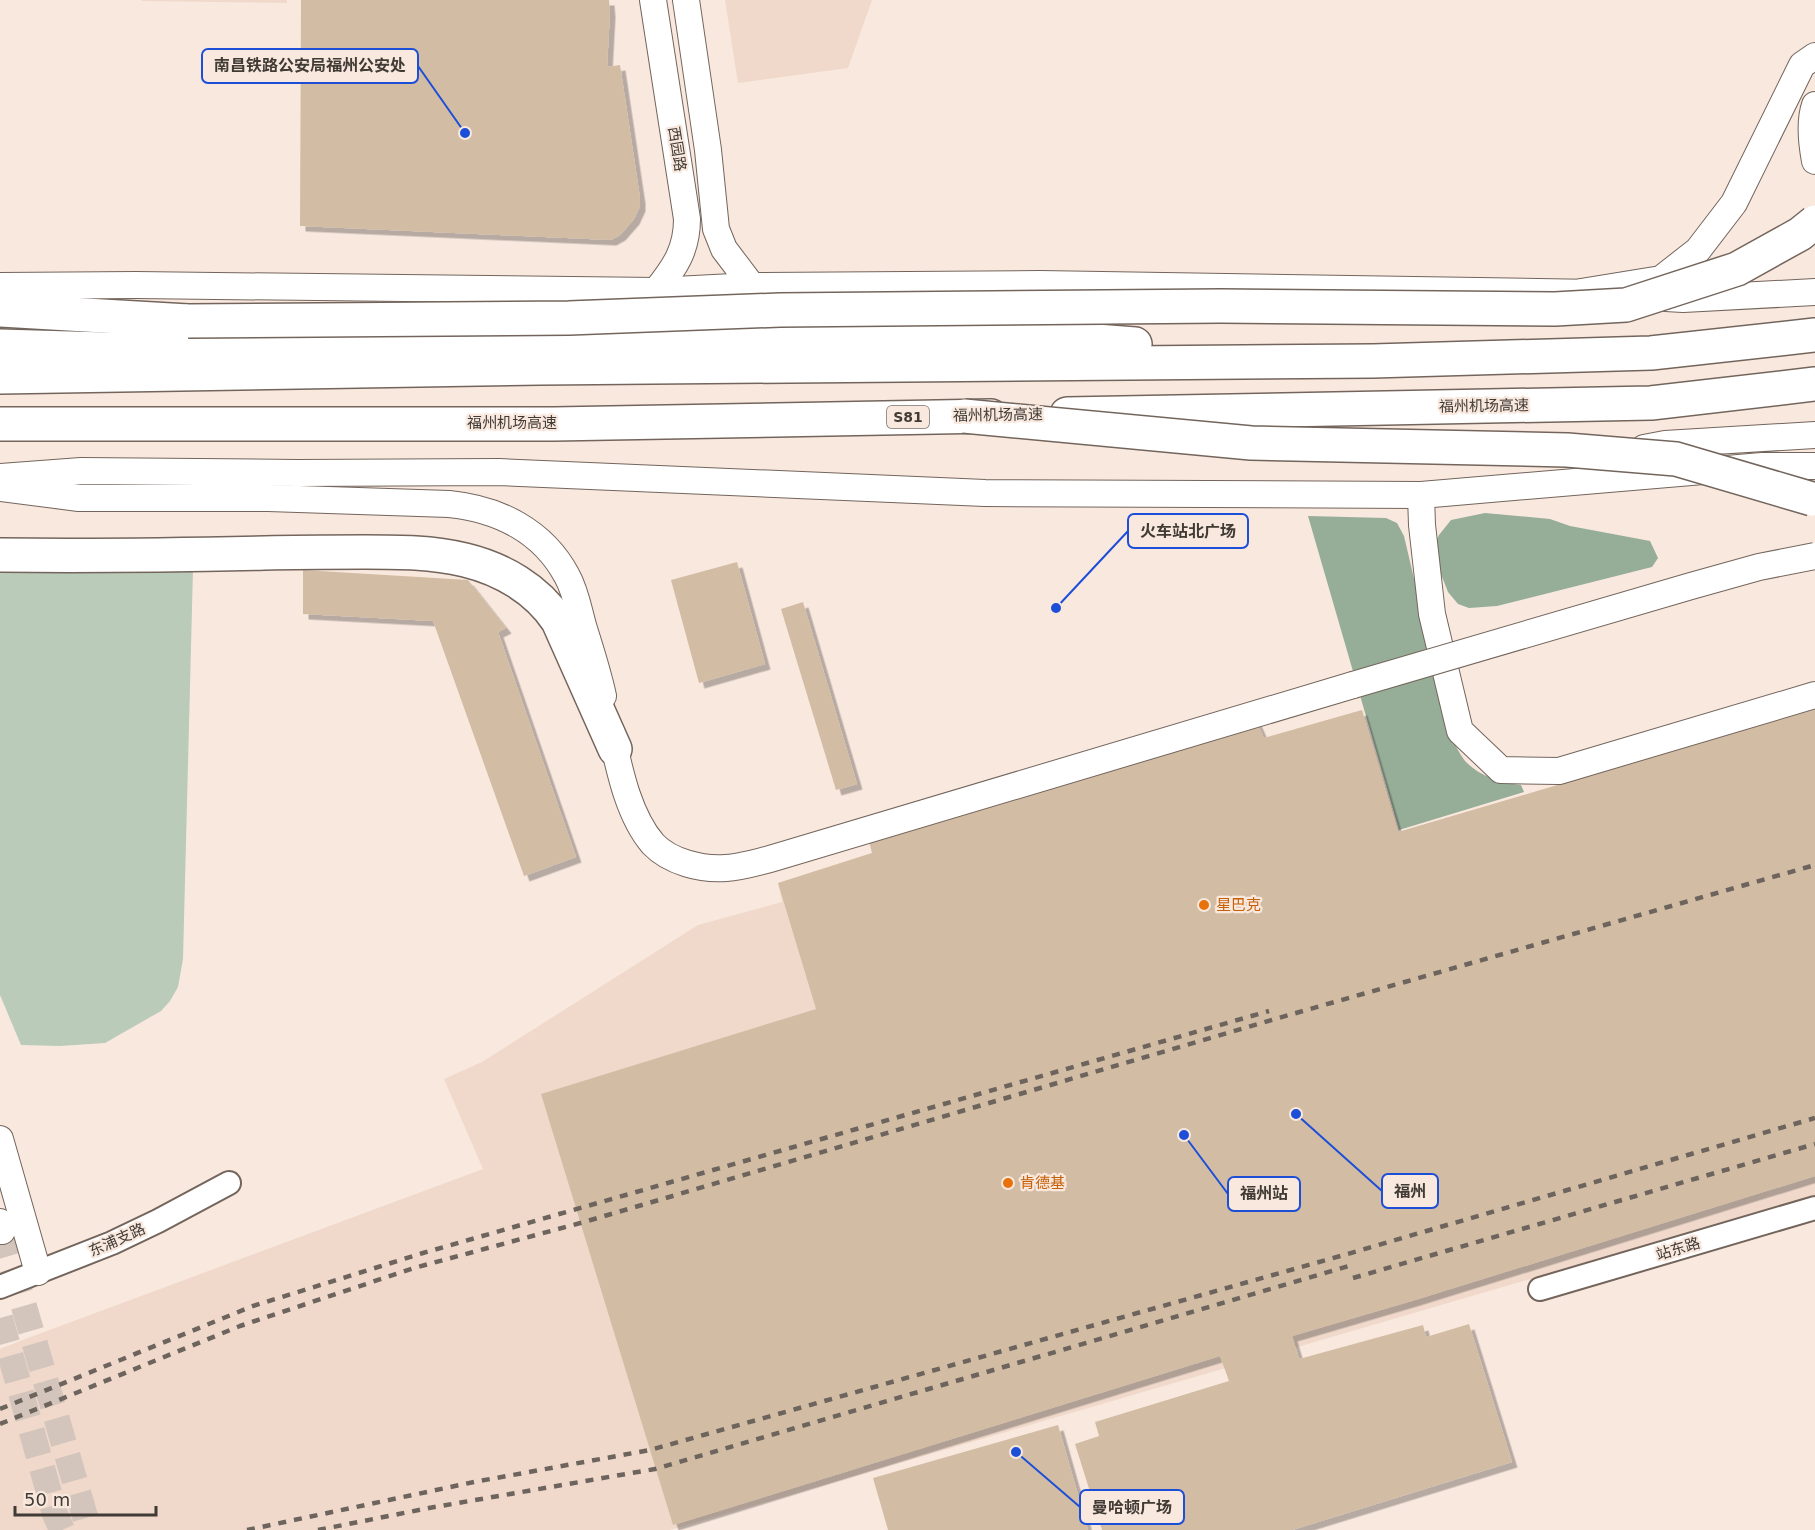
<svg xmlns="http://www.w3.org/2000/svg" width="1815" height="1530" font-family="'DejaVu Sans','Noto Sans SC',sans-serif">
	<defs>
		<filter id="shadow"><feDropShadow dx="5.5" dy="5.5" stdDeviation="0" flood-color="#0004"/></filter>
	</defs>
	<rect width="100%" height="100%" fill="#f9e8de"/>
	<g fill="#f0d9cb">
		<path d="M142 0H287V3L142 1Z"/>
		<path d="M725 0H872L848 68 738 83Z"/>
		<path d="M1815 709V1196L670 1530H0V1349L20 1341 483 1169 444 1079 482 1062 698 925 782 902 778 883 872 853 1255 718 1264 738 1362 710 1399 832Z"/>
	</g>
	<path fill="#bacbba" d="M193 569 183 959 178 987 170 1001 161 1011 105 1043 60 1046 21 1045 0 995V571Z"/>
	<g fill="#96ad97">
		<path d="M1485 513 1550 519 1570 526 1650 541 1658 558 1652 567 1497 606 1469 608 1458 604 1448 592 1439 569 1434 546 1439 535 1451 520Z"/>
		<path d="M1308 516 1386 518 1397 523 1404 536 1451 737C1456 745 1460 756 1467 763 1480 776 1502 783 1521 785L1524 792 1399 830Z"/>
	</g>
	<g fill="#d2bda4" filter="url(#shadow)">
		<path d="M301 0H609L610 12 607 67 620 65 640 198V206L634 219 620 235 611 240 300 226Z"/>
		<path d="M737 562 765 664 699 683 671 580Z"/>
		<path d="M303 570 468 580 506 628 498 632 576 857 524 876 433 621 303 614Z"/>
		<path d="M803 602 857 784 836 790 781 609Z"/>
		<path d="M1815 709V1176L1415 1300 1292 1336 1299 1359 1423 1325 1426 1337 1469 1324 1512 1462 1292 1530H1102L1075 1444 1099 1436 1095 1422 1229 1381 1220 1356 673 1525 541 1094 816 1009 778 883 872 853 865 826 1255 718 1264 738 1362 710 1398 832Z"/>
		<path d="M1058 1425 1088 1530H888L873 1478Z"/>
	</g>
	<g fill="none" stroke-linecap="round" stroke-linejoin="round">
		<g stroke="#d4c5bc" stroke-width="26" stroke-dasharray="26 13" stroke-linecap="butt">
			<path d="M2 1231 89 1530"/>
			<path d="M0 1318 55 1514 62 1530"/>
		</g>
		<g stroke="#73655c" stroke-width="26">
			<g id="tertiary">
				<path d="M0 1287 112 1243 158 1221 229 1183"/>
				<path d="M1540 1289 1815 1208"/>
			</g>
		</g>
		<g stroke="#73655c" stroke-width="28">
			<g id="secondary">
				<path d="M653 0 687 219C687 250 675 267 656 291"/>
				<path d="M686 0 708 150 716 229 724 249 752 286"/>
				<path d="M1815 105C1809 122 1812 145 1815 161"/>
				<path d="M0 286 136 285 656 291 752 286 1040 284 1596 293"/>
				<path d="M1581 292 1661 279 1698 250 1734 203 1802 65 1815 56"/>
				<path d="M1666 298 1683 299 1815 292"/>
				<path d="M1644 448 1665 444 1815 435"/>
				<path d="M0 477 81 471 297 473 499 472 985 493 1421 495 1762 466H1815"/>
				<path d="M0 488 79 498H268L449 504C499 509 543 531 567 576 576 592 579 612 584 629 591 651 598 673 603 696"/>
				<path d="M1421 495 1422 525 1432 614 1460 731 1501 770 1559 771 1815 695"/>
				<path d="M611 732C619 768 628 815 653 844 670 862 702 870 726 868 744 867 763 861 780 856L1353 685"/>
				<path d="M0 1139 38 1272"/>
				<path d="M0 1222 2 1231"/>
			</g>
		</g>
		<g stroke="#73655c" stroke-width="36">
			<g id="motorway">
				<path d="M0 310 188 321"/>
				<path d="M0 346 209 352 335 342 659 344 1007 334 1135 344"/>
				<path d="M0 377 540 368 1373 361 1651 353 1815 335"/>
				<path d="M1067 414 1651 403 1815 384"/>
				<path d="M0 424H554L991 416"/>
				<path d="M0 555C88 556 176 555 265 553 298 552 332 552 365 552 399 552 432 552 465 560 502 569 537 589 558 621L615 749"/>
			</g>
		</g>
		<use href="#tertiary" stroke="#fff" stroke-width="22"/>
		<use href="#secondary" stroke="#fff" stroke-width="26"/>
		<use href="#motorway" stroke="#fff" stroke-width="33"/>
		<g stroke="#6c645d" stroke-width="4.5" stroke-dasharray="8 8" stroke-linecap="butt">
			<path d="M1353 1278 1815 1144"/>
			<path d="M0 1409 253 1306 423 1253 1269 1011"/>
			<path d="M0 1424 240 1326 414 1268 584 1222 1275 1019 1815 865"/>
			<path d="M247 1530 474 1482 650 1450 1344 1255 1815 1118"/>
			<path d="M318 1530 429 1508 655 1469 1349 1266"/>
		</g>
		<g stroke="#73655c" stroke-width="28" stroke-linecap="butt">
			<path id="secondary-bridge" d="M1353 685 1691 586 1759 567 1815 556"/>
		</g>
		<g stroke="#73655c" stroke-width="36" stroke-linecap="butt">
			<g id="motorway-bridge">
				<path d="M188 321 569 318 780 310 1221 306 1555 309 1626 305 1737 269 1800 234 1815 222"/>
				<path d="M964 416 1251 443 1567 450 1676 459 1812 499"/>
			</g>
		</g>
		<use href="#secondary-bridge" stroke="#fff" stroke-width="26"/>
		<use href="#motorway-bridge" stroke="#fff" stroke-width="33"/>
	</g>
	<g fill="#e8710a" stroke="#f9e8de" stroke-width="2">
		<circle cx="1204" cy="905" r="6"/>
		<circle cx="1008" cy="1183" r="6"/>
	</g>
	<g text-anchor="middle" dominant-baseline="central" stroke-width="4.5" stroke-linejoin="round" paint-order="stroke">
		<rect fill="#f9e8de" stroke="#786f68" stroke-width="1.5" x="887" y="406" width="42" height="22" rx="4.5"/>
		<g font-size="14" font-weight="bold" fill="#413b36">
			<text x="908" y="417">S81</text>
		</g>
		<g font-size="15" fill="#413b36" stroke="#f9e8de">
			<text transform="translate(677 149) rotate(81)">西园路</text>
			<text transform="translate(1484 406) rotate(-1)">福州机场高速</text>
			<text transform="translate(998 415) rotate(-1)">福州机场高速</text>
			<text x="512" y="423">福州机场高速</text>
			<text transform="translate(117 1240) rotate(-24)">东浦支路</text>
			<text transform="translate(1678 1249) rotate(-17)">站东路</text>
		</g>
		<g font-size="15" fill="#c56008" stroke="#f9e8de" text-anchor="start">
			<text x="1216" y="905">星巴克</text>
			<text x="1020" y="1183">肯德基</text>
		</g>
	</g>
	<path fill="none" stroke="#1d4ed8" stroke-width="2" d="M465 133L418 66M1056 608L1128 531M1296 1114L1382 1191M1184 1135L1228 1194M1016 1452L1080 1507"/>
	<g fill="#1d4ed8" stroke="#f9e8de" stroke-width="2">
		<circle cx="465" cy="133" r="6"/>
		<circle cx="1056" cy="608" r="6"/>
		<circle cx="1296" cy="1114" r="6"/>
		<circle cx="1184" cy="1135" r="6"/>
		<circle cx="1016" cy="1452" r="6"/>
	</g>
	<g fill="#f9e8de" stroke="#1d4ed8" stroke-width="2">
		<rect x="202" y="49" width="216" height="34" rx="6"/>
		<rect x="1128" y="514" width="120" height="34" rx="6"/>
		<rect x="1382" y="1174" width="56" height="34" rx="6"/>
		<rect x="1228" y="1177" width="72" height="34" rx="6"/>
		<rect x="1080" y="1490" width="104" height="34" rx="6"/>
	</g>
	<g font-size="16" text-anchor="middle" font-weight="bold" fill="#413b36">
		<text x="310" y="71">南昌铁路公安局福州公安处</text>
		<text x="1188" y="537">火车站北广场</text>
		<text x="1410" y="1197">福州</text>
		<text x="1264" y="1199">福州站</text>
		<text x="1132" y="1513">曼哈顿广场</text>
	</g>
	<path d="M15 1506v9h141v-9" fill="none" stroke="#413b36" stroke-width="3"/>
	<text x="24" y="1506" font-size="18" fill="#413b36" stroke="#f9e8de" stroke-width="4.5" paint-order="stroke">50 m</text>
</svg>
